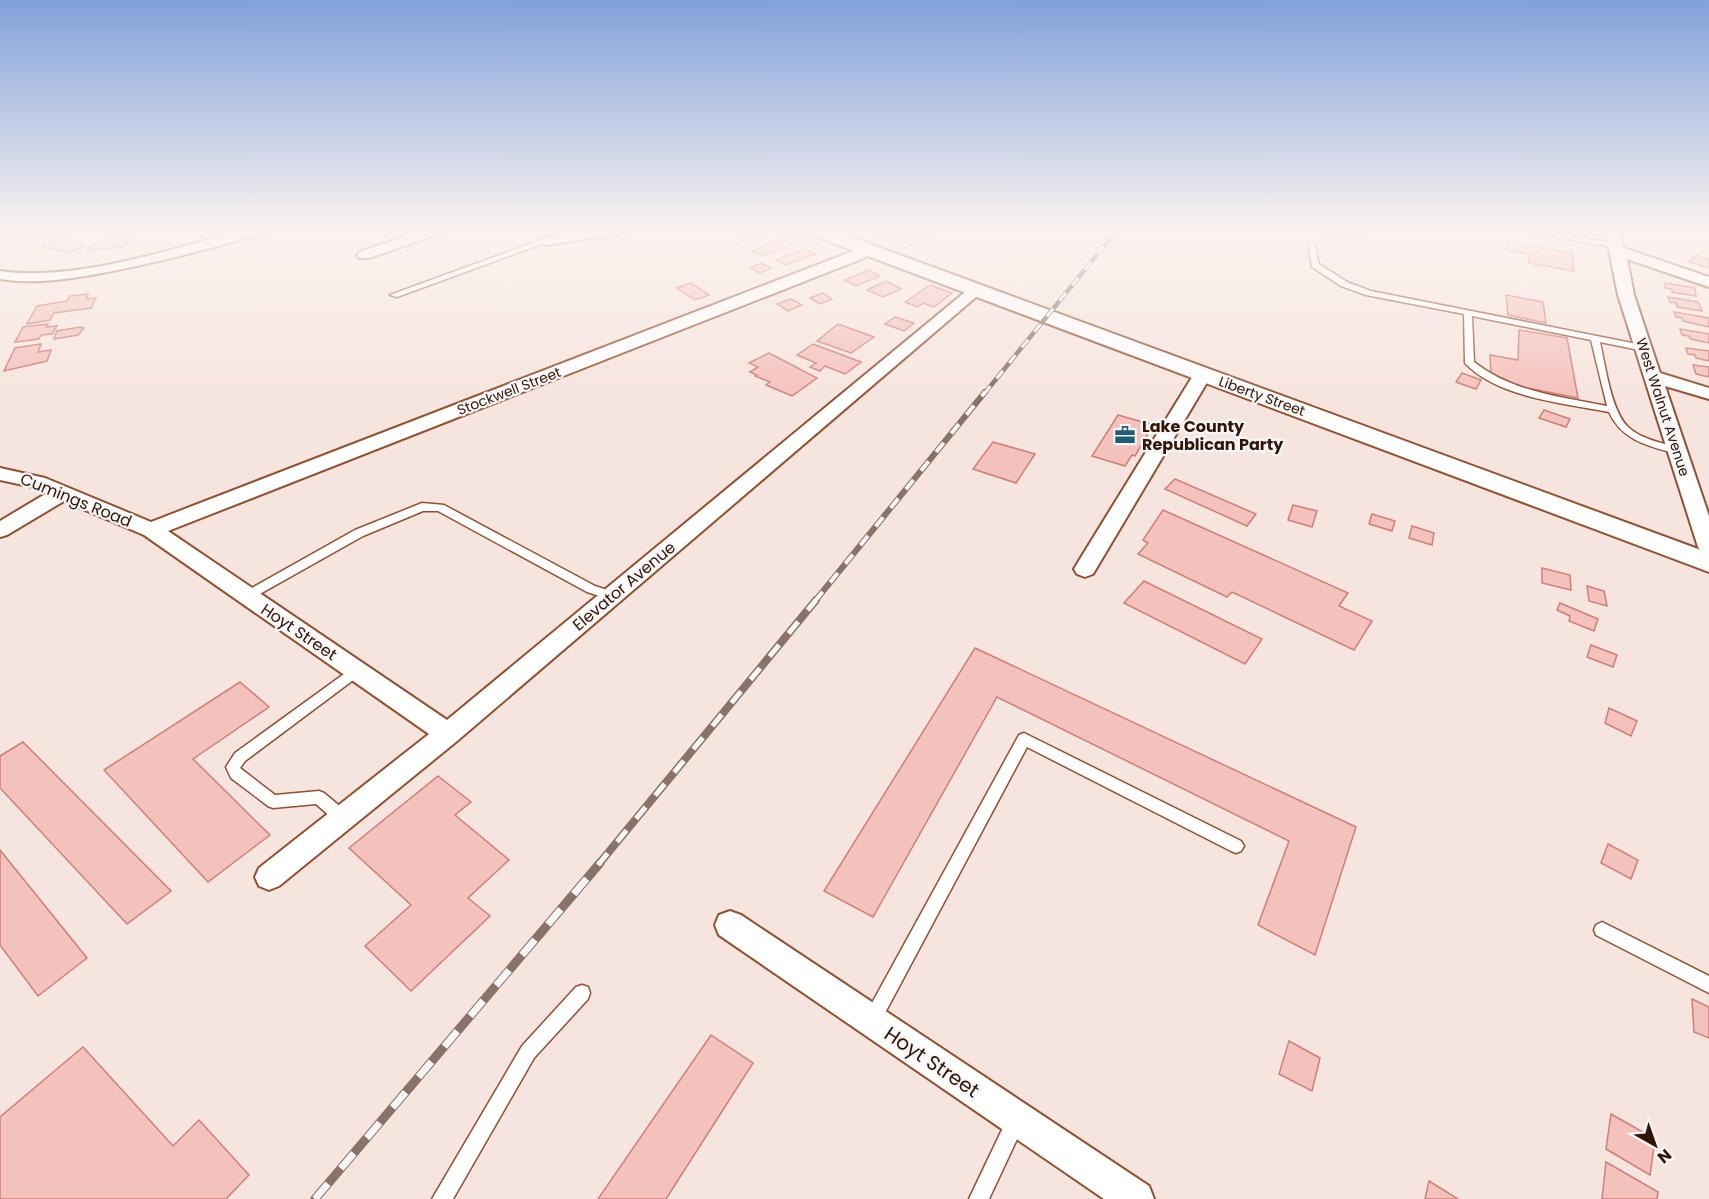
<svg xmlns="http://www.w3.org/2000/svg" width="1709" height="1199" font-family="Poppins,sans-serif">
	<rect width="100%" height="100%" fill="#f6e5de"/>
	<g fill="#f4c2bd" stroke="#d17e76" stroke-width="1.5">
		<path d="M26 230 12 236 0 234 1 230Z"/>
		<path d="M36 230H47L60 233 45 239 32 235 23 236Z"/>
		<path d="M752 230 765 234 752 242H744L736 238Z"/>
		<path d="M879 230H906L891 239 875 233Z"/>
		<path d="M914 230 932 234 913 245 897 240Z"/>
		<path d="M1310 230H1365L1363 240Z"/>
		<path d="M124 236 122 240 129 239 124 247 87 250 92 243 109 241 111 237Z"/>
		<path d="M786 237 796 242 764 256 752 251Z"/>
		<path d="M59 238 85 245 68 253 42 246Z"/>
		<path d="M1508 242 1572 253 1574 271 1529 263V254L1507 250Z"/>
		<path d="M804 249 815 254 786 265 776 260Z"/>
		<path d="M1697 255 1709 259V268L1689 262Z"/>
		<path d="M761 263 771 268 760 273 750 268Z"/>
		<path d="M869 270 880 276 856 286 845 280Z"/>
		<path d="M886 281 901 289 883 297 867 290Z"/>
		<path d="M691 283 709 295 695 300 677 288Z"/>
		<path d="M1665 283 1695 288 1696 296 1672 292V289L1665 288Z"/>
		<path d="M930 285 952 293 934 307 923 303 918 307 905 302Z"/>
		<path d="M823 293 832 299 820 304 810 298Z"/>
		<path d="M88 294 86 299 96 298 91 308 54 313 50 320 27 324 37 306 67 301 70 296Z"/>
		<path d="M1506 295 1543 302 1546 323 1508 315Z"/>
		<path d="M1668 297 1698 302 1702 311 1677 307 1676 303 1670 302Z"/>
		<path d="M791 299 802 305 788 311 777 304Z"/>
		<path d="M1674 312 1709 318V327L1683 321 1682 318 1676 317Z"/>
		<path d="M895 317 914 323 904 331 885 324Z"/>
		<path d="M48 324 46 327 57 326 52 334 41 335 39 339 15 342 23 327Z"/>
		<path d="M838 324 874 337 851 353 817 341Z"/>
		<path d="M80 327 84 328 78 335 54 339 57 331Z"/>
		<path d="M1680 329 1709 334V343L1691 339 1689 336 1682 335Z"/>
		<path d="M1519 330 1567 338 1578 398 1517 386 1491 374 1490 355 1518 360Z"/>
		<path d="M41 344 38 352 51 350 47 361 4 371 15 348Z"/>
		<path d="M813 344 861 362 845 374 825 366 820 371 810 367 816 363 797 355Z"/>
		<path d="M1686 348 1709 351V361L1696 358 1695 355 1688 354Z"/>
		<path d="M769 353 817 378 792 396 766 385 770 382 755 376 757 375 750 372 758 367 749 363Z"/>
		<path d="M1693 365 1709 367V377L1696 374Z"/>
		<path d="M1462 373 1481 380 1476 389 1456 382Z"/>
		<path d="M1544 410 1570 419 1566 427 1539 418Z"/>
		<path d="M1118 415 1153 425 1135 456 1132 455 1125 466 1092 456Z"/>
		<path d="M993 442 1035 454 1016 483 973 469Z"/>
		<path d="M1175 479 1256 514 1247 526 1165 489Z"/>
		<path d="M1293 505 1317 511 1312 527 1288 520Z"/>
		<path d="M1163 510 1348 593 1339 606 1372 621 1354 650 1232 592 1227 597 1138 554 1148 543 1143 540Z"/>
		<path d="M1372 514 1395 521 1392 531 1369 524Z"/>
		<path d="M1412 526 1434 533 1432 545 1409 538Z"/>
		<path d="M1542 568 1570 575 1571 590 1542 583Z"/>
		<path d="M1144 581 1262 639 1245 664 1124 603Z"/>
		<path d="M1587 586 1604 591 1607 606 1589 601Z"/>
		<path d="M1560 603 1598 619 1594 631 1569 621 1570 616 1557 610Z"/>
		<path d="M1591 645 1617 655 1613 667 1587 657Z"/>
		<path d="M975 648 1356 827 1315 955 1258 925 1289 841 997 697 873 917 824 891Z"/>
		<path d="M240 682 269 707 193 759 270 835 208 882 104 770Z"/>
		<path d="M1609 708 1637 721 1631 736 1605 723Z"/>
		<path d="M23 742 171 891 127 924 0 788V756Z"/>
		<path d="M438 776 471 802 455 815 509 860 468 898 490 916 411 991 365 946 411 905 349 848Z"/>
		<path d="M1608 844 1638 860 1631 879 1601 863Z"/>
		<path d="M0 850 87 958 38 996 0 945Z"/>
		<path d="M1692 999 1709 1007V1038L1694 1032Z"/>
		<path d="M711 1035 753 1063 666 1199H598Z"/>
		<path d="M1289 1041 1320 1058 1312 1091 1279 1074Z"/>
		<path d="M83 1047 173 1146 199 1120 249 1175 226 1199H0V1117Z"/>
		<path d="M1611 1114 1655 1139 1650 1175 1606 1149Z"/>
		<path d="M1606 1162 1658 1192 1657 1199H1602Z"/>
		<path d="M1429 1181 1458 1199H1425Z"/>
	</g>
	<g fill="none" stroke-linecap="round" stroke-linejoin="round">
		<g stroke="#954f2c" stroke-width="3">
			<g id="service">
				<path d="M1518 230H1537L1617 244 1621 246 1617 248Z"/>
				<path d="M543 239 550 241 397 297 390 295Z"/>
				<path d="M1308 243 1315 245 1319 264 1347 282 1371 291 1647 346 1648 348 1644 351 1600 342C1605 364 1611 411 1628 427 1642 440 1664 443 1681 449L1682 451 1677 454C1649 446 1622 441 1609 412 1564 403 1498 398 1465 363L1464 314 1366 295 1341 286 1312 267ZM1472 316 1591 340 1607 406C1561 397 1512 392 1474 362Z"/>
				<path d="M422 503 444 505 595 586 616 593 618 596 612 600 587 592 438 511H423L363 536 251 599 247 600 241 596 243 593 355 530Z"/>
				<path d="M355 666 360 667 361 671 360 675 245 761 240 768 275 795 319 791 324 793 348 813 350 818 348 823 343 824 338 823 316 804 273 808 268 806 231 778 226 767 235 753Z"/>
				<path d="M1024 733 1241 841 1244 846 1241 851 1236 853 1231 851 1027 747 878 1026 872 1029 866 1026 863 1020 866 1014 1019 735Z"/>
				<path d="M1602 922 1709 976V993L1596 935 1594 930 1596 925Z"/>
				<path d="M582 985 588 987 590 993 588 999 534 1058 453 1199H432L522 1046 576 987Z"/>
				<path d="M1017 1111 1024 1113 1026 1120 989 1199H969L1010 1113Z"/>
			</g>
		</g>
		<g stroke="#954f2c" stroke-width="4">
			<g id="minor">
				<path d="M243 230H267L265 233C207 249 150 265 91 275 61 280 30 284 0 279V271C73 282 173 249 243 230Z"/>
				<path d="M423 230H444L442 233 369 258H359L357 255 359 252Z"/>
				<path d="M590 230H627L620 234 546 245 539 241 546 237Z"/>
				<path d="M1605 230H1619L1624 248 1709 277V287L1627 259 1634 295 1660 373 1709 388V399L1665 386 1709 516V554L1701 552 1698 547 1618 295Z"/>
				<path d="M866 246 873 250 864 258 168 531 447 720 970 288 975 286 983 291 457 741 279 886 269 890 259 886 255 877 259 868 429 734 144 535 64 501 7 535 0 537V521L47 493 33 487 0 480V468L45 478 151 522Z"/>
				<path d="M1203 369 1209 370 1212 374 1093 574 1085 577 1077 574 1074 569 1077 564 1194 374 1197 370Z"/>
				<path d="M730 911 741 915 1149 1186 1154 1199H1104L719 935 715 925 719 915Z"/>
			</g>
		</g>
		<g stroke="#954f2c" stroke-width="4">
			<path id="tertiary" d="M806 230H832L1709 553V572L809 234Z"/>
		</g>
		<use href="#service" fill="#fff" fill-rule="evenodd"/>
		<use href="#minor" fill="#fff" fill-rule="evenodd"/>
		<use href="#tertiary" fill="#fff" fill-rule="evenodd"/>
		<g stroke="#897267" stroke-width="4.5">
			<path id="rail-far3" d="M984 394 1117 230"/>
		</g>
		<g stroke="#897267" stroke-width="6">
			<path id="rail-far2" d="M815 601 985 392"/>
		</g>
		<g stroke="#897267" stroke-width="8">
			<path id="rail-far1" d="M598 865 816 600"/>
		</g>
		<g stroke="#897267" stroke-width="9">
			<path id="rail" d="M315 1199 600 863"/>
		</g>
		<use href="#rail-far3" stroke="#f7f7f7" stroke-width="3" stroke-dasharray="10" stroke-linecap="butt"/>
		<use href="#rail-far2" stroke="#f7f7f7" stroke-width="4" stroke-dasharray="12" stroke-linecap="butt"/>
		<use href="#rail-far1" stroke="#f7f7f7" stroke-width="5" stroke-dasharray="15" stroke-linecap="butt"/>
		<use href="#rail" stroke="#f7f7f7" stroke-width="7" stroke-dasharray="20" stroke-linecap="butt"/>
	</g>
	<linearGradient id="sky" x2="0" y2="1"><stop stop-color="#81a1da"/><stop offset="0.58" stop-color="#fbf3f0"/><stop offset="1" stop-color="#fbf3f0" stop-opacity="0"/></linearGradient>
	<rect width="1709" height="398" fill="url(#sky)"/>
	<defs>
		<g id="office-bare" transform="scale(1.62)"><path d="M-6-3h4V-5.5h4V-3h4V5H-6ZM-1-4.5V-3h2v-1.5ZM-6 0V1H6V0Z" fill="#1f5e74" stroke="#f7f7f7" stroke-width="2.5" paint-order="stroke"/></g>
	</defs>
	<g fill-rule="evenodd">
		<use href="#office-bare" x="1125" y="435"/>
	</g>
	<g text-anchor="middle" dominant-baseline="central" stroke-width="4.5" stroke-linejoin="round" paint-order="stroke">
		<g font-size="14" fill="#321507" stroke="#f7f7f7">
			<text transform="translate(509 391) rotate(-21)">Stockwell Street</text>
			<text transform="translate(1262 396) rotate(20)">Liberty Street</text>
			<text transform="translate(1663 407) rotate(72)">West Walnut Avenue</text>
		</g>
		<g font-size="16" font-weight="bold" fill="#321507" stroke="#f7f7f7" text-anchor="start">
			<text x="1142" y="426">Lake County<tspan x="1142" dy="18">Republican Party</tspan></text>
		</g>
		<g font-size="16" fill="#321507" stroke="#f7f7f7">
			<text transform="translate(76 500) rotate(22)">Cumings Road</text>
			<text transform="translate(624 586) rotate(-40)">Elevator Avenue</text>
			<text transform="translate(299 632) rotate(34)">Hoyt Street</text>
		</g>
		<g font-size="20" fill="#321507" stroke="#f7f7f7">
			<text transform="translate(932 1062) rotate(34)">Hoyt Street</text>
		</g>
	</g>
	<g transform="translate(1655 1145) rotate(140)" stroke="#f7f7f7" stroke-width="4.5" paint-order="stroke">
	<path d="M0-4.5L10 22L0 15L-10 22Z" fill="#321507"/>
	<text y="-9" font-size="16" font-weight="bold" text-anchor="middle" fill="#321507">N</text>
	</g>
</svg>
